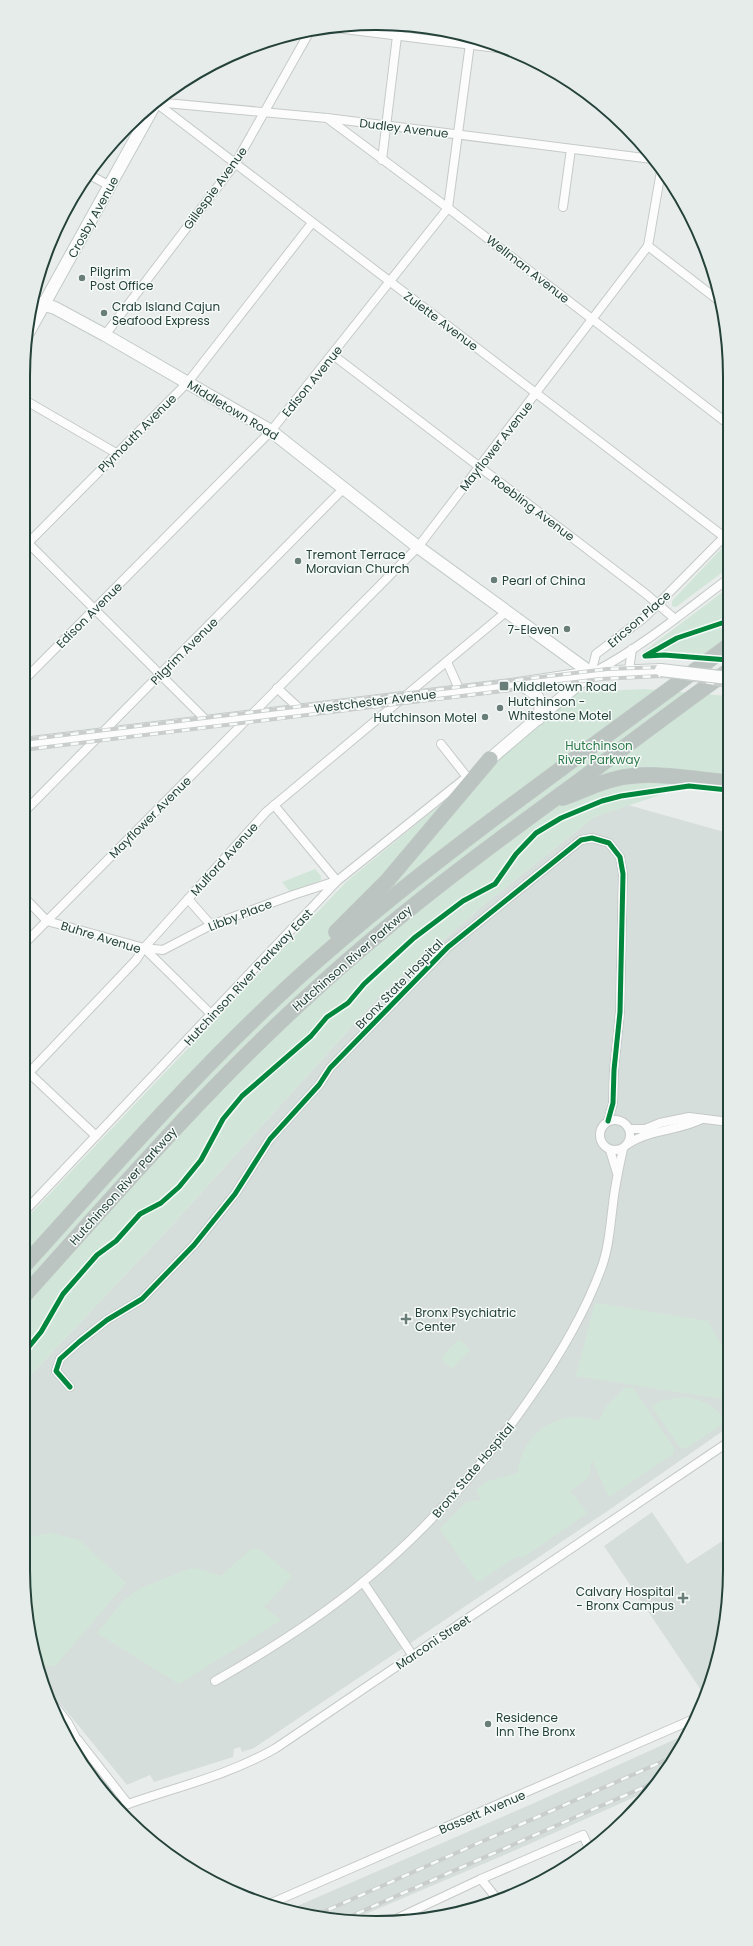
<svg xmlns="http://www.w3.org/2000/svg" width="753" height="1946" font-family="Poppins,sans-serif">
	<rect width="100%" height="100%" fill="#e8edeb"/>
	<g fill="#d6dedb">
		<path d="M628 805 728 833 729 1162 725 1223 729 1256 730 1426 609 1510 254 1748 242 1752 240 1747 234 1749 233 1757 154 1782 150 1775 127 1785 41 1680 23 1569V1383L171 1226 380 995 481 907 594 817Z"/>
		<path d="M652 1512 687 1564 730 1536V1570L718 1661 705 1696 604 1546Z"/>
		<path d="M689 1733 657 1785 653 1789 509 1853 354 1919 330 1920 288 1910 534 1803Z"/>
	</g>
	<g fill="#d1e6d8">
		<path d="M724 546 727 547 728 568 676 607 672 606V601Z"/>
		<path d="M728 588V660L643 652Z"/>
		<path d="M645 689 728 696V784L669 792 594 817 481 907 380 995 171 1226 23 1383V1222L346 882 578 692Z"/>
		<path d="M315 869 321 876V880L317 882 290 892 282 882Z"/>
		<path d="M595 1303 708 1321 729 1359 730 1400 576 1376Z"/>
		<path d="M459 1339 470 1350 452 1369 441 1358Z"/>
		<path d="M625 1388H633L674 1448 673 1454 609 1497 592 1460 588 1478 570 1491 587 1513 524 1557 517 1556 480 1581H476L440 1529 466 1502 481 1500 476 1489 488 1481 518 1473C521 1442 543 1419 575 1417 583 1417 592 1420 599 1421L605 1408Z"/>
		<path d="M684 1397C702 1399 716 1406 726 1422L687 1448 680 1447 652 1407 660 1401Z"/>
		<path d="M50 1533 79 1540 126 1583 55 1666H46L38 1658 23 1569V1538Z"/>
		<path d="M251 1549H259L292 1576 264 1607 281 1620 179 1684 97 1633 124 1600 141 1588 189 1569 195 1568 221 1576Z"/>
	</g>
	<g fill="none" stroke-linecap="round" stroke-linejoin="round">
		<g stroke="#c5cac8" stroke-width="10">
			<g id="street">
				<path d="M328 27 497 48"/>
				<path d="M155 102 727 539"/>
				<path d="M155 102 327 118 652 159"/>
				<path d="M327 118 448 208 727 423"/>
				<path d="M382 160 397 36"/>
				<path d="M88 174 110 186"/>
				<path d="M563 207 571 149"/>
				<path d="M648 246 718 300"/>
				<path d="M105 335 235 164 310 31"/>
				<path d="M333 355 646 594 675 619"/>
				<path d="M23 399 116 453"/>
				<path d="M23 538 208 722"/>
				<path d="M28 543 188 382 312 223"/>
				<path d="M447 662 460 691"/>
				<path d="M629 670 632 649"/>
				<path d="M596 671C643 646 685 611 728 579"/>
				<path d="M591 673 596 654 645 617 727 534"/>
				<path d="M23 681 271 431 448 208 471 36"/>
				<path d="M277 688 301 710"/>
				<path d="M441 744 467 777"/>
				<path d="M274 805 337 881"/>
				<path d="M23 813 344 488"/>
				<path d="M23 896 47 921 144 948 212 1015"/>
				<path d="M188 899 211 925"/>
				<path d="M23 945 418 547 648 246 661 171"/>
				<path d="M144 948 163 950 211 925 293 895 336 881"/>
				<path d="M29 1073 96 1136"/>
				<path d="M23 1079 136 960 144 948 266 812 506 612"/>
				<circle cx="615" cy="1135" r="15"/>
				<path d="M630 1129H645L660 1123 689 1117 729 1122"/>
				<path d="M628 1144C650 1129 679 1131 702 1119"/>
				<path d="M610 1150 617 1173"/>
				<path d="M23 1213 337 881 468 776"/>
				<path d="M70 1387 56 1371 60 1359 79 1342 107 1320 142 1299 194 1245 235 1194 270 1139 319 1085 330 1068 448 947 581 840 592 838 609 843 620 857 623 874 620 1012 614 1070 613 1103 608 1121"/>
				<path d="M363 1582 413 1656"/>
				<path d="M215 1681C266 1652 317 1620 363 1582 427 1530 483 1466 530 1398 558 1358 584 1315 601 1269 609 1248 610 1226 613 1204 615 1185 619 1167 623 1149"/>
				<path d="M49 1698 68 1723 75 1736"/>
				<path d="M64 1732 72 1734 78 1740V1747L75 1753"/>
				<path d="M78 1740 128 1804"/>
				<path d="M117 1808C171 1788 226 1777 276 1748L730 1441"/>
				<path d="M481 1879 498 1900"/>
				<path d="M267 1905 696 1718"/>
				<path d="M398 1918 481 1879 583 1835 589 1848"/>
			</g>
		</g>
		<g stroke="#c3cbc8" stroke-width="14">
			<g id="secondary">
				<path d="M33 301 55 308 105 335 271 431 418 547 591 673"/>
				<path d="M29 331 156 102"/>
				<path d="M518 684C534 690 546 701 538 719"/>
				<path d="M23 744 518 684 591 673 661 670"/>
				<path d="M490 759 591 673"/>
			</g>
		</g>
		<g stroke="#c3ccc9" stroke-width="16">
			<g id="highway">
				<path d="M563 798C581 792 597 783 615 779 651 770 691 779 728 782"/>
				<path d="M336 932 387 881 490 759"/>
				<path d="M23 1267C116 1164 207 1059 311 966 442 850 588 751 728 646"/>
				<path d="M23 1297C115 1195 205 1090 307 997 391 919 483 851 575 784 626 746 676 708 728 671"/>
			</g>
		</g>
		<use href="#street" stroke="#fcfcfc" stroke-width="8"/>
		<use href="#secondary" stroke="#fcfcfc" stroke-width="12"/>
		<use href="#highway" stroke="#bcc4c2" stroke-width="15"/>
		<g stroke="#c9cdcc" stroke-width="4">
			<g id="rail">
				<path d="M23 740 607 669 663 667 728 672"/>
				<path d="M23 750 600 679 660 676 679 677 728 686"/>
				<path d="M314 1916 675 1756"/>
				<path d="M342 1920 660 1780"/>
			</g>
		</g>
		<use href="#rail" stroke="#f7fbf9" stroke-width="2.5" stroke-dasharray="8" stroke-linecap="butt"/>
		<g stroke="#c3cbc8" stroke-width="14" stroke-linecap="butt">
			<path id="secondary-bridge" d="M661 670 728 678"/>
		</g>
		<use href="#secondary-bridge" stroke="#fcfcfc" stroke-width="12"/>
		<g stroke="#f7fbf9" stroke-width="8">
			<g id="cycleway">
				<path d="M645 656 677 638 728 621"/>
				<path d="M647 656 664 655 728 660"/>
				<path d="M23 1354 41 1332 63 1294 97 1255 116 1241 140 1214 161 1203 179 1187 201 1160 223 1119 242 1096 311 1036 327 1017 348 1003 364 984 414 938 463 901 495 884 516 854 536 833 561 818 602 801 621 796 689 786 728 790"/>
				<path d="M70 1387 56 1371 60 1359 79 1342 107 1320 142 1299 194 1245 235 1194 270 1139 319 1085 330 1068 448 947 581 840 592 838 609 843 620 857 623 874 620 1012 614 1070 613 1103 608 1121"/>
			</g>
		</g>
		<use href="#cycleway" stroke="#00873e" stroke-width="5"/>
	</g>
	<g fill="#697e78" stroke="#f7fbf9" stroke-width="1.5">
		<circle cx="82" cy="278" r="4"/>
		<circle cx="104" cy="313" r="4"/>
		<circle cx="298" cy="561" r="4"/>
		<circle cx="494" cy="580" r="4"/>
		<circle cx="567" cy="629" r="4"/>
		<rect x="499" y="681" width="10" height="10" rx="2"/>
		<circle cx="500" cy="708" r="4"/>
		<circle cx="485" cy="717" r="4"/>
		<path d="M404 1313h4v4h4v4h-4v4h-4v-4h-4v-4h4z"/>
		<path d="M681 1592h4v4h4v4h-4v4h-4v-4h-4v-4h4z"/>
		<circle cx="488" cy="1724" r="4"/>
	</g>
	<g text-anchor="middle" dominant-baseline="central" stroke-width="3" stroke-linejoin="round" paint-order="stroke">
		<g font-size="12" fill="#24423a" stroke="#f7fbf9">
			<text transform="translate(404 128) rotate(7)">Dudley Avenue</text>
			<text transform="translate(215 188) rotate(-54)">Gillespie Avenue</text>
			<text transform="translate(93 217) rotate(-61)">Crosby Avenue</text>
			<text transform="translate(528 269) rotate(38)">Wellman Avenue</text>
			<text transform="translate(441 321) rotate(37)">Zulette Avenue</text>
			<text transform="translate(312 381) rotate(-51)">Edison Avenue</text>
			<text transform="translate(233 410) rotate(31)">Middletown Road</text>
			<text transform="translate(137 433) rotate(-45)">Plymouth Avenue</text>
			<text transform="translate(496 446) rotate(-52)">Mayflower Avenue</text>
			<text transform="translate(533 508) rotate(37)">Roebling Avenue</text>
			<text transform="translate(89 615) rotate(-45)">Edison Avenue</text>
			<text transform="translate(639 619) rotate(-41)">Ericson Place</text>
			<text transform="translate(184 651) rotate(-45)">Pilgrim Avenue</text>
			<text transform="translate(375 701) rotate(-7)">Westchester Avenue</text>
			<text transform="translate(150 817) rotate(-45)">Mayflower Avenue</text>
			<text transform="translate(224 859) rotate(-48)">Mulford Avenue</text>
			<text transform="translate(240 915) rotate(-21)">Libby Place</text>
			<text transform="translate(101 937) rotate(17)">Buhre Avenue</text>
			<text transform="translate(352 958) rotate(-41)">Hutchinson River Parkway</text>
			<text transform="translate(248 977) rotate(-47)">Hutchinson River Parkway East</text>
			<text transform="translate(399 984) rotate(-46)">Bronx State Hospital</text>
			<text transform="translate(123 1186) rotate(-48)">Hutchinson River Parkway</text>
			<text transform="translate(473 1470) rotate(-50)">Bronx State Hospital</text>
			<text transform="translate(433 1642) rotate(-34)">Marconi Street</text>
			<text transform="translate(482 1812) rotate(-23)">Bassett Avenue</text>
		</g>
		<g font-size="12" fill="#24423a" stroke="#f7fbf9" text-anchor="start">
			<text x="90" y="271">Pilgrim<tspan x="90" dy="14">Post Office</tspan></text>
			<text x="112" y="306">Crab Island Cajun<tspan x="112" dy="14">Seafood Express</tspan></text>
			<text x="306" y="554">Tremont Terrace<tspan x="306" dy="14">Moravian Church</tspan></text>
			<text x="502" y="580">Pearl of China</text>
			<text x="559" y="629" text-anchor="end">7-Eleven</text>
			<text x="513" y="686">Middletown Road</text>
			<text x="508" y="701">Hutchinson -<tspan x="508" dy="14">Whitestone Motel</tspan></text>
			<text x="477" y="717" text-anchor="end">Hutchinson Motel</text>
			<text x="415" y="1312">Bronx Psychiatric<tspan x="415" dy="14">Center</tspan></text>
			<text x="674" y="1591" text-anchor="end">Calvary Hospital<tspan x="674" dy="14">- Bronx Campus</tspan></text>
			<text x="496" y="1717">Residence<tspan x="496" dy="14">Inn The Bronx</tspan></text>
		</g>
		<g font-size="12" fill="#2d7a4b" stroke="#f7fbf9">
			<text x="599" y="745">Hutchinson<tspan x="599" dy="14">River Parkway</tspan></text>
		</g>
	</g>
	<path d="M0 0H753V1946H0ZM376 30H377A346 346 0 0 1 723 376V1570A346 346 0 0 1 377 1916H376A346 346 0 0 1 30 1570V376A346 346 0 0 1 376 30Z" fill="#e6ecea" fill-rule="evenodd"/>
	<path fill="none" stroke="#24423a" stroke-width="2" d="M376 30H377A346 346 0 0 1 723 376V1570A346 346 0 0 1 377 1916H376A346 346 0 0 1 30 1570V376A346 346 0 0 1 376 30Z"/>
</svg>
